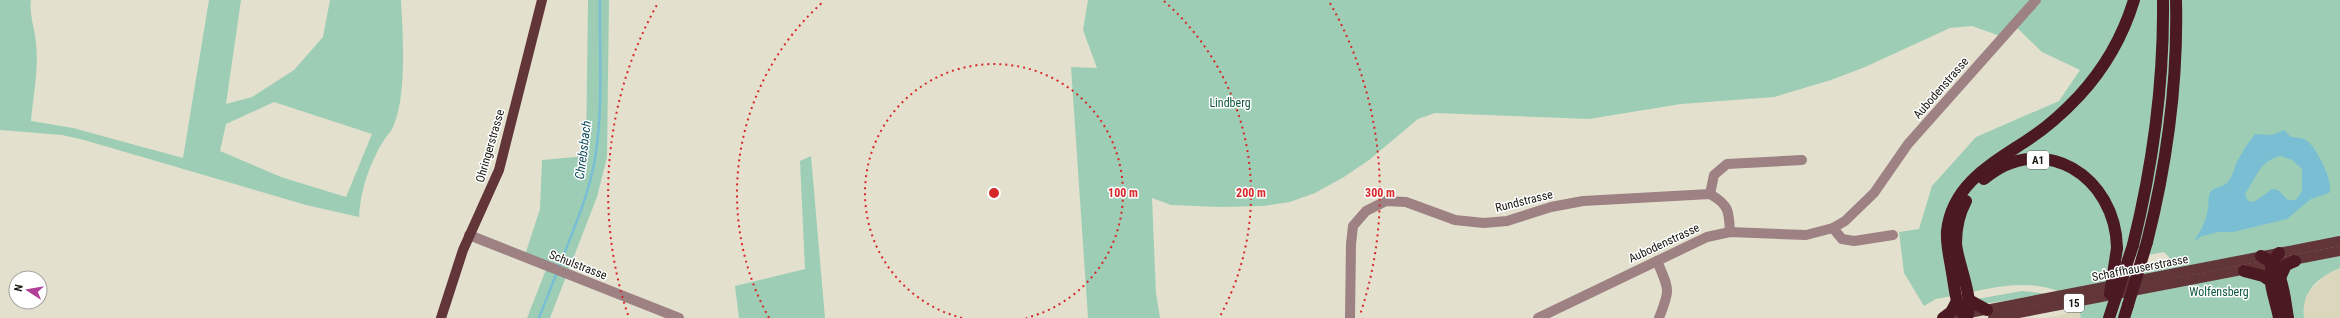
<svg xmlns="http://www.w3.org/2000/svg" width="2340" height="318" font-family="'Roboto Condensed',sans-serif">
	<rect width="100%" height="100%" fill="#e3e0ce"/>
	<g fill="#dbd7bd">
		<path d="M2340 268V318H2304L2303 303 2307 293 2325 276Z"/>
		<path d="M2080 311 2081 318H2046Z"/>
	</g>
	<g fill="#9dceb5" fill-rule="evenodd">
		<path d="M0 0H31C29 15 35 28 36 43 39 69 33 96 31 121L73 128 183 158 209 0H241L226 104 252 97 294 70 323 37 330 0H401C403 35 407 96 393 127 391 132 387 135 384 140 370 162 360 191 359 217L306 205 84 140 62 135 0 130ZM274 102 372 134 346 197 281 177 220 151 226 124Z"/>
		<path d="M588 0H609L607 157 597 197 550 318H527L547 267 524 258 540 209 542 160 586 156Z"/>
		<path d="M1088 0H2340V268C2317 278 2301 292 2304 318H2081L2078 302C2043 278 2010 284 1971 292L1967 268 1952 296 1936 299 1924 306 1904 273 1899 232 1919 229 1932 186 1976 137 2059 101 2080 70 2042 52 2014 25 2003 37 1972 26 1950 28 1865 67 1831 80 1774 97 1681 104 1589 119 1435 113 1418 119 1369 160 1344 177 1315 193 1290 202 1264 206 1219 207 1171 205 1152 198 1156 293 1160 318H1088L1071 67 1097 68 1083 30ZM2164 252 2169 257 2170 265 2106 277 2109 262Z"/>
		<path d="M811 156 825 318H739L735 286 805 269 800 161Z"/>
		<path d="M2022 291 2049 294 1990 303H1983L1977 299Z"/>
	</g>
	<path fill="#7abed4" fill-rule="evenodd" d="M2284 130 2291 137C2296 138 2301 137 2306 140 2316 146 2335 184 2329 193L2311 199 2287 219 2233 232H2219L2202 236 2194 241C2201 231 2207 219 2208 207 2209 204 2208 199 2209 195 2212 186 2223 188 2228 182 2233 175 2234 169 2237 162 2241 154 2249 141 2255 134L2272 135ZM2281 156 2292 160 2302 169V191L2296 200H2288L2278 190 2272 189 2254 202 2248 201 2245 194C2256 178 2260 160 2281 156Z"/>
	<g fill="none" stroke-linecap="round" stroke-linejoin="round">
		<g stroke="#7abed4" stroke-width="2.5">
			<path d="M559 267C572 233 587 200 594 164 604 111 599 54 600 0"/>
			<path d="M539 318 557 272"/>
		</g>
		<g stroke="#9d8183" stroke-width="10">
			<path d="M1710 194 1714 175 1727 164 1802 160"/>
			<path d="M1833 228 1842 239 1854 241 1893 235"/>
			<path d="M469 235 679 318"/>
			<path d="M1657 261C1669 290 1671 288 1659 318"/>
			<path d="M1350 318 1351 244 1353 226 1366 211 1386 201 1406 202 1455 220 1484 223 1507 221 1551 207 1583 201 1710 194C1729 205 1729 211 1730 232"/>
			<path d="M1538 318 1707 237 1730 232 1806 235 1833 228 1845 221 1874 193 1908 144 2036 0"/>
		</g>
		<g stroke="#623539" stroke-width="10">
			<path d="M441 318 463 250 499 170 542 0"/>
			<path d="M1944 318 2340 241"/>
			<path d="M1993 318 2340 251"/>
		</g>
		<g stroke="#4b1921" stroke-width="12">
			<path d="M1984 179C2043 129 2116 177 2117 248"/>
			<path d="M1966 201C1959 214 1956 228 1956 243 1957 263 1976 301 1966 318"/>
			<path d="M2147 242C2167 163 2178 81 2176 0"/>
			<path d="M2133 245C2153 164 2164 83 2163 0"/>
			<path d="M2279 253C2262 274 2275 295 2279 318"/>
			<path d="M2261 256C2284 267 2284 296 2288 318"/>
			<path d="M2244 271 2263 276 2269 280"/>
			<path d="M2280 278 2286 265 2295 261"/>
			<path d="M1969 300 1987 310"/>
			<path d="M1943 318 1951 312 1957 301"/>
			<path d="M1967 318C1955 309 1955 287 1952 273 1950 259 1946 245 1947 231 1952 185 1991 164 2026 141 2045 129 2063 113 2079 96 2104 69 2123 36 2134 0"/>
			<path d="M2124 318 2128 305"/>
		</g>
		<g stroke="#4b1921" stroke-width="12">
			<path d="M2110 294 2117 248"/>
			<path d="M2128 305 2147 242"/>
			<path d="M2109 318 2133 245"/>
		</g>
	</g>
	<g fill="none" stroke="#d62828" stroke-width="2" stroke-dasharray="2 4">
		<path d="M962 318A129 129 0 1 1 1026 318"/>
		<path d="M769 318A257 257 0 0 1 824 1M1164 1A257 257 0 0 1 1219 318"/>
		<path d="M628 315A386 386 0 0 1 658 3M1330 3A386 386 0 0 1 1360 315"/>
	</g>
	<g text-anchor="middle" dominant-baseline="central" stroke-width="3" stroke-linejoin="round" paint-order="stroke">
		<g fill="#fff" stroke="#5d5d58" stroke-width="1">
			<rect x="2027" y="151" width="22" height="18" rx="3"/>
			<rect x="2064" y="294" width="20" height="18" rx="3"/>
		</g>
		<g font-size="11" font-weight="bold" fill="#181710">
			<text x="2038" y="160">A1</text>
			<text x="2074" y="303">15</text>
		</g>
		<g font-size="12" fill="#181710" stroke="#fff">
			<text transform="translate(1941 88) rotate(-49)">Aubodenstrasse</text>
			<text transform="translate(490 146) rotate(-74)">Ohringerstrasse</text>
			<text transform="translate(1524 201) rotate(-14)">Rundstrasse</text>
			<text transform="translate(1664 243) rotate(-25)">Aubodenstrasse</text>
			<text transform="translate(578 265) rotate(21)">Schulstrasse</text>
			<text transform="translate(2140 268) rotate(-11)">Schaffhauserstrasse</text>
		</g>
		<g font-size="12" fill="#0e593d" stroke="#fff">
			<text x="1230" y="103">Lindberg</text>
			<text x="2219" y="292">Wolfensberg</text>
		</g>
		<g font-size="13" font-style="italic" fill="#104b5b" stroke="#fff">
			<text transform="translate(583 150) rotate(-83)">Chrebsbach</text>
		</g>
	</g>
	<circle cx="994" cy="193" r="6" fill="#d62828" stroke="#fff" stroke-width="2"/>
	<g font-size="12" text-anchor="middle" font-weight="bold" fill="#d62828" stroke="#fff" stroke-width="3" stroke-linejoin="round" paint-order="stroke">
		<text x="1123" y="197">100 m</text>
		<text x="1251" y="197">200 m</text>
		<text x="1380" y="197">300 m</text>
	</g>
	<g transform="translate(28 290) rotate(282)"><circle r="19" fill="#ffffff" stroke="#a3a29f"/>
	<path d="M0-3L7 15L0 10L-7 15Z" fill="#b13e97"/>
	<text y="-6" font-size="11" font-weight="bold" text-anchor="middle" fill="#181710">N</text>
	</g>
</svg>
